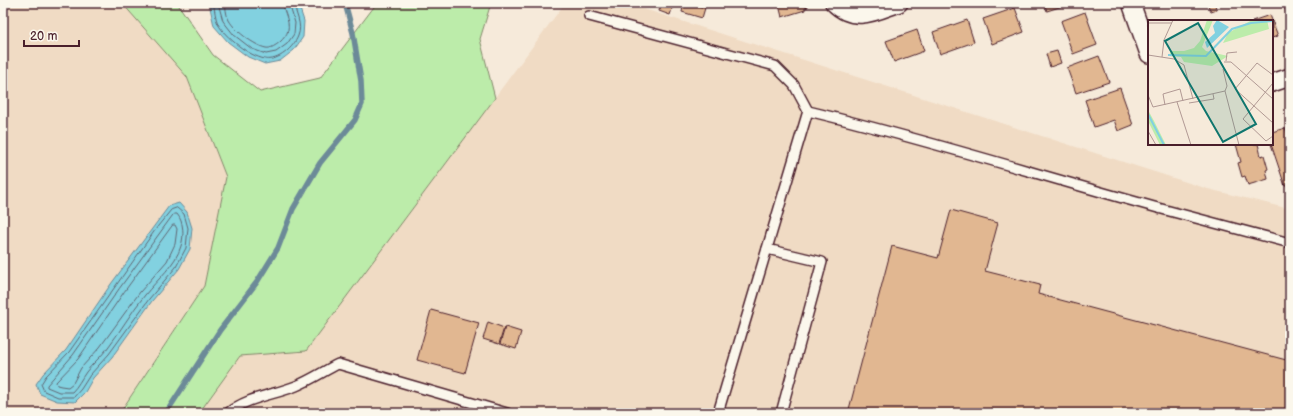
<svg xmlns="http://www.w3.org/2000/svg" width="1293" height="416" font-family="'Balsamiq Sans',sans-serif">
	<rect width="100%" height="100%" fill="#f6eada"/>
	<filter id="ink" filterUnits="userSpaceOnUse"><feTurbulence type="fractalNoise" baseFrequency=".025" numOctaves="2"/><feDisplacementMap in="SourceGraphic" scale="8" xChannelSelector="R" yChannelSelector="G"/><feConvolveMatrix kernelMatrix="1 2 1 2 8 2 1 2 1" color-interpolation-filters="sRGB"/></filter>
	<g filter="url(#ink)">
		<g fill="#f0dbc4">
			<path d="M3 3H122L187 77 226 177 204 286 119 413H3Z"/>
			<path d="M565 3H625L1208 189 1290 209V413H199L240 356 306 351Z"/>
		</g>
		<path fill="#bcecaa" stroke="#83866a" d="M122 3H177L213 55 260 92 320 78 377 3H491L480 39 495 98 306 351 240 356 199 413H124L123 408 204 286 226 177 187 77Z"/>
		<g fill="#82d1e0" stroke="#6c8a98">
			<path d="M209 3H298L304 21 303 37 294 50 280 61 265 64 248 57 228 42 214 26Z"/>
			<path d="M179 203 187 212 192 228 190 249 179 269 152 301 112 357 93 378 85 392 75 402 57 401 40 394 36 384 43 374 66 350 111 284 169 206Z"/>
		</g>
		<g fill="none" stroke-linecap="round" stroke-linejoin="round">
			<g stroke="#606673" stroke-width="1">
				<path d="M213 3C215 9 215 18 218 24 226 38 249 56 265 59 278 62 294 47 298 36 303 24 295 14 294 3"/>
				<path d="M218 3 223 21 234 35 252 49 266 54 276 52 287 44 294 34 295 23 289 3"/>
				<path d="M225 3C226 8 226 14 228 18 232 29 255 46 266 48 271 49 276 45 280 42 283 39 287 35 288 30 290 20 283 12 283 3"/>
				<path d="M177 208 184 214 188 228 186 248 176 267 149 299 109 354 90 375 81 389 74 397H58L44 391 41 384 46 376 69 352 158 226 171 210Z"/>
				<path d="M174 214H177C184 222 184 236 181 246 176 264 157 280 145 295 131 312 120 332 106 350 100 358 92 364 86 372 81 379 78 386 72 392H59L47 387V385L73 355 119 289Z"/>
				<path d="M173 225H175L177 229 175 244 167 261 140 292 100 347 81 368 73 383 68 387 61 386 57 385 56 382 78 359 124 292Z"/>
			</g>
			<path stroke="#6c8a98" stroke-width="5.5" d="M166 413 220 330 257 282 278 248 293 209 320 163 355 120 362 104 361 81 353 33 345 3"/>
		</g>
		<g fill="#e1b791" stroke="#4a1f2b">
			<path d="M661 3 673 6 670 15 659 11Z"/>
			<path d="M684 3H689L705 8 702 18 682 12Z"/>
			<path d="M772 3H807L808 7 805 8V10L782 17 779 5 773 7Z"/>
			<path d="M1044 3H1072L1047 11Z"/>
			<path d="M1207 3H1214L1217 10 1211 12Z"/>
			<path d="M1290 7V25L1285 9Z"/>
			<path d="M1015 8 1024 32 992 44 983 19Z"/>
			<path d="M1085 12 1097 45 1073 54 1061 21Z"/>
			<path d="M1270 15 1278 36 1272 38V21H1252Z"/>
			<path d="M967 20 974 42 940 54 933 32Z"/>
			<path d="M917 30 924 51 894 62 886 41Z"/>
			<path d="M1057 51 1061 63 1050 67 1046 54Z"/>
			<path d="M1099 56 1109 82 1076 93 1067 68Z"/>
			<path d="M1120 88 1133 125 1118 131 1114 120 1094 127 1085 100Z"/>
			<path d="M1285 128 1290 140V185L1285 186 1271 144H1272V132Z"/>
			<path d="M1236 144H1258L1261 156 1264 155 1268 169 1266 170 1268 179 1248 185 1245 176 1242 177 1238 163 1241 162Z"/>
			<path d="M951 210 998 223 985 271 1040 285 1038 294 1290 361V413H848L892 246 938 258Z"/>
			<path d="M431 310 479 323 465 373 417 360Z"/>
			<path d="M488 322 504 328 499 344 483 339Z"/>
			<path d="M505 327 521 332 516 349 500 344Z"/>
		</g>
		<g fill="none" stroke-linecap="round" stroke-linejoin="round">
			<g stroke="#4a1f2b" stroke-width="12">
				<g id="service">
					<path d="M589 16 775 66 794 85 808 111"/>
					<path d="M767 249 822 262 781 413"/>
					<path d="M228 413C247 397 274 395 296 386 311 380 324 371 338 364L507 413"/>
					<path d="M718 413 808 111C926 139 1041 176 1158 208 1202 220 1246 231 1290 243"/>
				</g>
			</g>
			<g stroke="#4a1f2b" stroke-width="20">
				<g id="minor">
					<path d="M834 3C855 24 876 11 899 3"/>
					<path d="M1131 3 1149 54"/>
					<path d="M1272 83 1290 77"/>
				</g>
			</g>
			<use href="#service" stroke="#fbf7ec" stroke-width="9"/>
			<use href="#minor" stroke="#fbf7ec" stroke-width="17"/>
		</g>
	</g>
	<g transform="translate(1148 20)">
		<rect width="125" height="125" fill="#f6eada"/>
		<path d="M59 0H65L54 27 58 31 80 36 64 46 36 42 33 37 21 36 23 31H36L46 28 52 21ZM104 0H119L121 9 75 23 80 13ZM0 90 6 101 18 125H12L0 101Z" fill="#bcecaa"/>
		<path d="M69 0 81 7 59 28 57 22 67 13 65 6Z" fill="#82d1e0"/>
		<path fill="none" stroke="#82d1e0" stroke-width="2" d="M20 35 58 36 84 9 103 3 125 1M0 94 16 125"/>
		<path fill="none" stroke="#b19994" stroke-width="1" d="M0 3H24M0 35 26 39 36 45 45 79M14 37 16 20 25 0M78 41 79 33 89 32M76 42H83L125 79M75 49 79 66 77 71M125 55 109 43 87 69 125 103M125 63 95 99 118 121 125 116M0 75 5 87 77 71 91 125M29 82 43 125M41 83 66 79 65 74M17 85 15 74 32 69 35 81M0 111 8 125"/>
		<path fill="#0f766e" fill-opacity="0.15" stroke="#0f766e" stroke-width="2" d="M50 3 108 104 75 122 17 21Z"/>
		<rect width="125" height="125" fill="none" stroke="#4a1f2b" stroke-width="2"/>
	</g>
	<rect width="1293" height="416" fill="none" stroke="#fbf7ec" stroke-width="16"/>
	<rect x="8" y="8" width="1277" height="400" fill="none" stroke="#4a1f2b" stroke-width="1.5" filter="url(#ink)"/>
	<path d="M24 40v6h55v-6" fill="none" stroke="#4a1f2b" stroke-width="2"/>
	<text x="30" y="40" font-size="12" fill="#4a1f2b" stroke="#fbf7ec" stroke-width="3" paint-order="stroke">20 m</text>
</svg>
